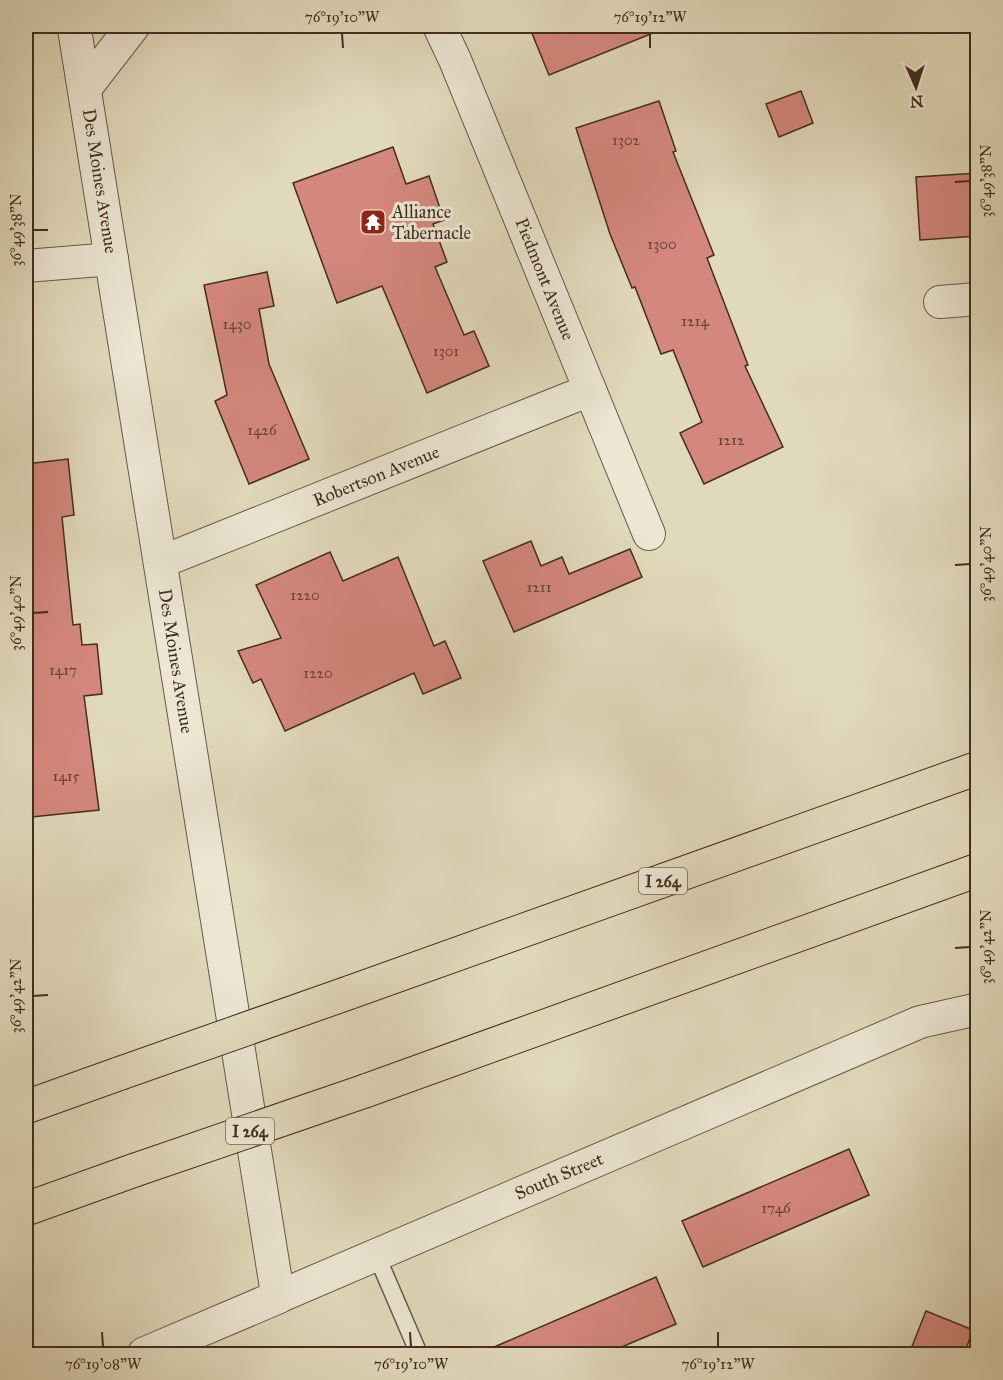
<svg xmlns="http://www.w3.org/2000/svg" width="1003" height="1380" font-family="'IM FELL Great Primer',serif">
	<rect width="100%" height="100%" fill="#e1d9bb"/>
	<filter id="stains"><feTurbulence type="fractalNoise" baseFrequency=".00333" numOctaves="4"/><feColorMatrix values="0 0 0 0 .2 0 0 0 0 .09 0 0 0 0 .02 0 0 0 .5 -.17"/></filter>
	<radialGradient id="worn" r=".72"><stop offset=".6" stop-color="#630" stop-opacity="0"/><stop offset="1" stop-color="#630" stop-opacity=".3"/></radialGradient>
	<g fill="#d4877d" stroke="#422d20" stroke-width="1.5">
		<path d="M529 26H668V27L549 75Z"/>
		<path d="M801 91 813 123 779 137 766 104Z"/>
		<path d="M659 101 676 151 673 152 714 255 707 258 748 365 745 366 783 447 704 484 680 433 702 422 673 350 661 354 635 287 632 288 610 234 576 128Z"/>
		<path d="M393 147 406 184 429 176 444 220 433 224 447 262 435 267 464 335 474 331 489 366 427 393 382 286 337 303 293 183Z"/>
		<path d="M978 173V236L920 240 916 177Z"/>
		<path d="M267 272 274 306 259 309 269 364 309 459 249 484 215 401 227 395 204 285Z"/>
		<path d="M68 459 74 515 62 517 73 625 80 624 82 645 97 644 102 694 84 696 99 810 32 817 31 811 26 812V464Z"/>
		<path d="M531 541 541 566 562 557 569 574 630 549 642 577 514 632 483 561Z"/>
		<path d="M330 552 343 581 398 557 434 646 445 641 461 678 423 694 414 673 285 731 261 679 253 683 238 651 281 638 256 585Z"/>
		<path d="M849 1149 869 1195 703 1267 682 1221Z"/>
		<path d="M656 1277 676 1324 605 1354H478Z"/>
		<path d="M926 1311 973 1330 964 1354H909Z"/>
	</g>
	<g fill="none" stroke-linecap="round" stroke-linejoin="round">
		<g stroke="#6a5847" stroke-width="19">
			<path id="service" d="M376 1254 419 1354"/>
		</g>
		<g stroke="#6a5847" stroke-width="34">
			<g id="minor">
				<path d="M439 26 455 60 649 534"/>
				<path d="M26 266 112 259"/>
				<path d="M940 302 978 299"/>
				<path d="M161 562 590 390"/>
				<path d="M278 1297 920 1022 978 1009"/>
			</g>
		</g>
		<g stroke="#6a5847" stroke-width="35">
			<g id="tertiary">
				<path d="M74 26 278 1297 144 1354"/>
				<path d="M85 88 133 26"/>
			</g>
		</g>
		<g stroke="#422d20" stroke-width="35">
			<g id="motorway">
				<path d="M348 993 978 768"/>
				<path d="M365 1091 978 870"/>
				<path d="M26 1107 121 1073"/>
				<path d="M26 1209 135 1170"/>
			</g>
		</g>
		<use href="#service" stroke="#ece6d3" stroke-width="16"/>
		<use href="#minor" stroke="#ece6d3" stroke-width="32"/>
		<use href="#tertiary" stroke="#ece6d3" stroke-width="33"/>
		<use href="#motorway" stroke="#e1d9bb" stroke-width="33"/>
		<g stroke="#422d20" stroke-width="35" stroke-linecap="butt">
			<g id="motorway-bridge">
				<path d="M121 1073 348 993"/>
				<path d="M135 1170 365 1091"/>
			</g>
		</g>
		<use href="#motorway-bridge" stroke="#e1d9bb" stroke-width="33"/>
	</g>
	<path fill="none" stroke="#422d20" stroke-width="2" d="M342 33 343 48M650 33V48M955 182 970 181M33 230H48M955 565 970 564M33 613 48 612M955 948 970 947M33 996 48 995M102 1332 103 1347M410 1332 411 1347M718 1332V1347"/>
	<defs>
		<g id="temple-square" transform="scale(1.35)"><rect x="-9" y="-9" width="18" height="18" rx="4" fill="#8f2418" stroke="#ece6d3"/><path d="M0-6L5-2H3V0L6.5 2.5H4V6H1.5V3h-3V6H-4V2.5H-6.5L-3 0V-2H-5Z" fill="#fff"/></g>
	</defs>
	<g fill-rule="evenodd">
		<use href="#temple-square" x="373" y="222"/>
	</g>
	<g text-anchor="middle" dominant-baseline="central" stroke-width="6" stroke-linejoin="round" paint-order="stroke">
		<g font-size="15" fill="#664437">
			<text x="626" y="140">1302</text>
			<text x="662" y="244">1300</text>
			<text x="695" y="321">1214</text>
			<text x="237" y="324">1430</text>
			<text x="446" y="351">1301</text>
			<text x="262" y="430">1426</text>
			<text x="731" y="440">1212</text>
			<text x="539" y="587">1211</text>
			<text x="305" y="595">1220</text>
			<text x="63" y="670">1417</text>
			<text x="318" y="673">1220</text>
			<text x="66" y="776">1415</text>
			<text x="776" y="1208">1746</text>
		</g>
		<g fill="#ece6d3" stroke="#756456" stroke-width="1.5">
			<rect x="639" y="868" width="48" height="26" rx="4.5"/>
			<rect x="226" y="1118" width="48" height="26" rx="4.5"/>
		</g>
		<g font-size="16" font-weight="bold" fill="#422d20">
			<text x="663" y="881">I 264</text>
			<text x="250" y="1131">I 264</text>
		</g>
		<g font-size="18" fill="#422d20" stroke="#ece6d3">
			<text transform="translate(100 181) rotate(81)">Des Moines Avenue</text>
			<text transform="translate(545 279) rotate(68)">Piedmont Avenue</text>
			<text transform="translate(376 476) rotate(-22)">Robertson Avenue</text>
			<text transform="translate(176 661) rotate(81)">Des Moines Avenue</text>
			<text transform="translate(559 1176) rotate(-23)">South Street</text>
		</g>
		<g font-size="18" fill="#422d20" stroke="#ece6d3" text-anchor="start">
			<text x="392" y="212">Alliance<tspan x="392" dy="21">Tabernacle</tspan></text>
		</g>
	</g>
	<rect width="1003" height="1380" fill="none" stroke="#e1d9bb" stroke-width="66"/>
	<g transform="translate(916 87) rotate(177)" stroke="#ece6d3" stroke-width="4.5" paint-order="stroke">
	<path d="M0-4.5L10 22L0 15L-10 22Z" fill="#422d20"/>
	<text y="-9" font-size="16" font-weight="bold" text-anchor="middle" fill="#422d20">N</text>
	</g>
	<rect x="33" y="33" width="937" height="1314" fill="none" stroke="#422d20" stroke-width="2"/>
	<g font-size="15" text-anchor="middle" fill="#422d20">
		<text x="342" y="22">76°19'10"W</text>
		<text x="650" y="22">76°19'12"W</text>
		<text transform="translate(986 181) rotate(-90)" y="5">36°49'38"N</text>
		<text transform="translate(16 230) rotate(-90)" y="5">36°49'38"N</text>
		<text transform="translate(986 564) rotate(-90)" y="5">36°49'40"N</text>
		<text transform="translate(16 613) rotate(-90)" y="5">36°49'40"N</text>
		<text transform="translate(986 947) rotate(-90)" y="5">36°49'42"N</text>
		<text transform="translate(16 996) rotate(-90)" y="5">36°49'42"N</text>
		<text x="103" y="1369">76°19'08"W</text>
		<text x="411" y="1369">76°19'10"W</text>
		<text x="718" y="1369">76°19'12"W</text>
	</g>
	<rect width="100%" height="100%" filter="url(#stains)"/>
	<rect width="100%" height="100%" fill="url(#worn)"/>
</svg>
